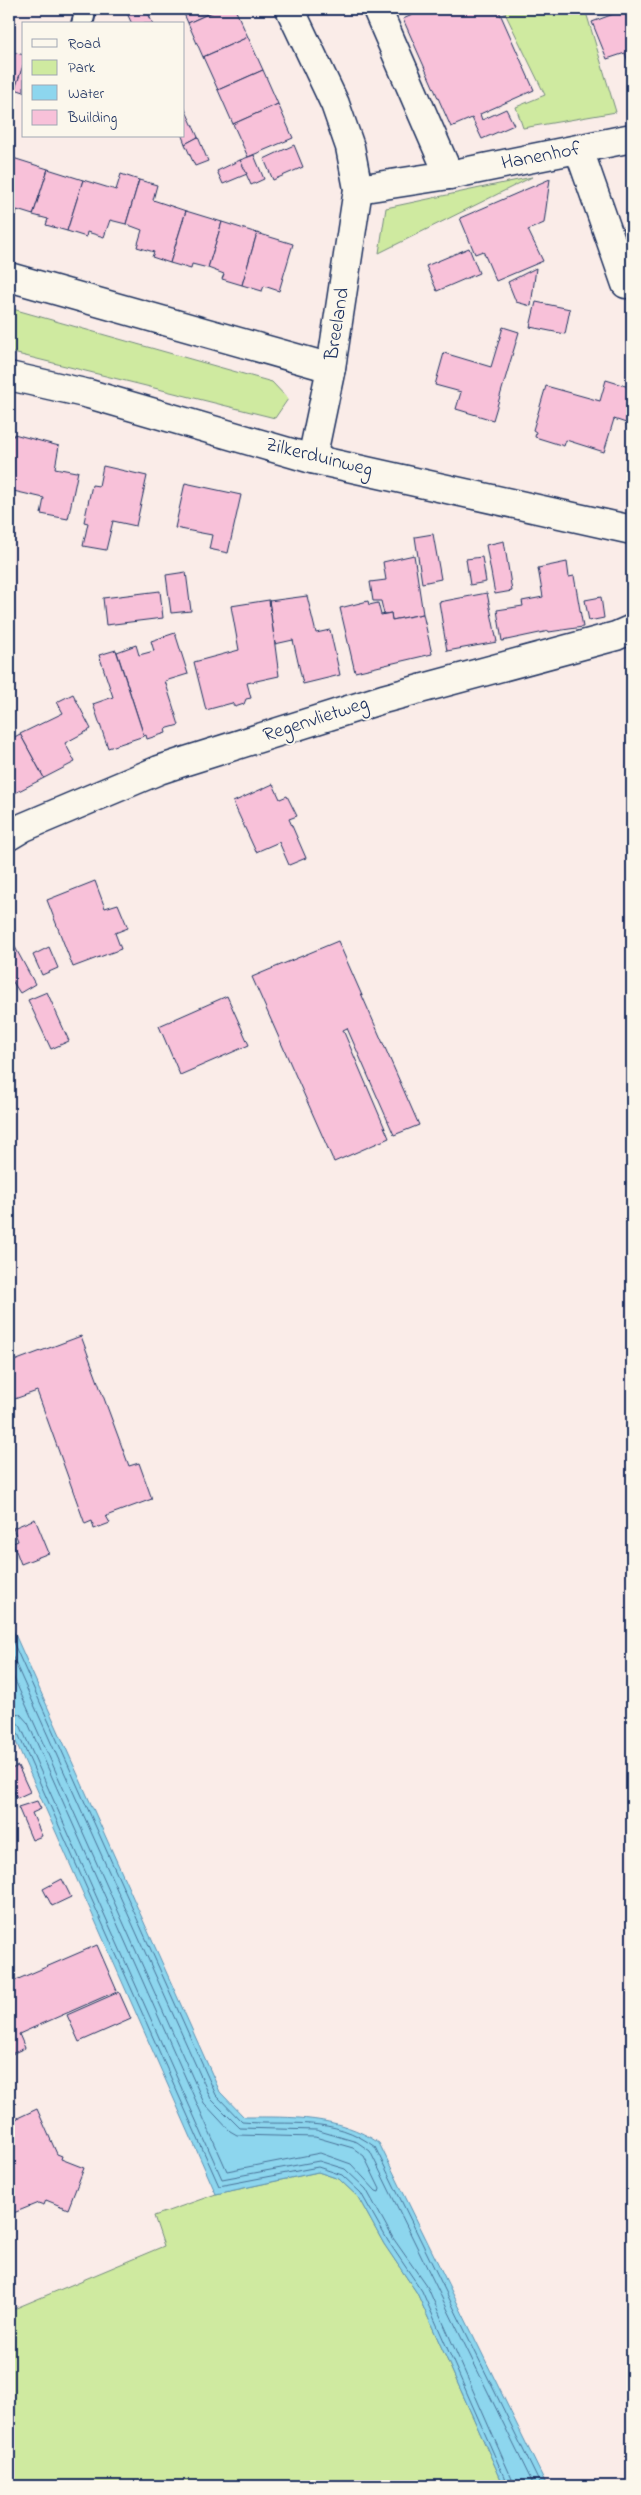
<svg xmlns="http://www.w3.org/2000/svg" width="641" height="2495" font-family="'Indie Flower',sans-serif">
	<rect width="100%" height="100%" fill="#faece8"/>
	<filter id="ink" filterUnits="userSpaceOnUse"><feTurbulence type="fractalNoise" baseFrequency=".02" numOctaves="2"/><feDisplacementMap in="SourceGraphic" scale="10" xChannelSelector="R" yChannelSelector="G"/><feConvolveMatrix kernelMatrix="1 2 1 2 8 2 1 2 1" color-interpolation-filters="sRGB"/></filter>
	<g filter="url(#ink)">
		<g fill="#cfeaa0" stroke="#758c7f">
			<path d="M503 9H585L616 112 523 128 516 107 545 95Z"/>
			<path d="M532 177 379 253 386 208Z"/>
			<path d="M9 308 272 382 288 399 275 418 9 352Z"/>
			<path d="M318 2172 339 2179 358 2197 384 2244 417 2293 504 2486H9V2311L164 2246 154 2216 216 2194Z"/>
		</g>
		<path fill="#8dd6ee" stroke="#5f93b4" d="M9 1621 220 2092 244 2117C292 2117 338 2115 379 2143L547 2486H504L417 2293 384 2244 358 2197 339 2179 318 2172 216 2194 9 1726Z"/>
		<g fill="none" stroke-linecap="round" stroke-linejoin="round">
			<g stroke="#497298" stroke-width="1">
				<path d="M9 1633 216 2095 242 2122C290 2126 333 2115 375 2147L541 2486"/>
				<path d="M9 1649 211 2099 240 2128 316 2130 357 2142 370 2151 534 2486"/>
				<path d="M9 1667 204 2103 230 2131 237 2135 315 2137 353 2148 364 2156 380 2189 379 2192 376 2191 351 2164 320 2153 227 2171 28 1723 20 1714 9 1712"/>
				<path d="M9 1719 16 1721 21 1727 222 2179 319 2161 345 2169 366 2189 393 2238 428 2288 515 2486"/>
				<path d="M9 1726 16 1729 219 2186 318 2167 342 2175 361 2193 388 2241 422 2291 508 2486"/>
			</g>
		</g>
		<g fill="#f8c1d9" stroke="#1b2f5e">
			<path d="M130 9H146L153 24H132L126 11Z"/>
			<path d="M182 9H219L188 23Z"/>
			<path d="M219 9H235L248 37 203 57 188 23Z"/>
			<path d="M426 9H498L534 90 480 114 482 120 506 109 514 125 482 139 472 118 451 127 403 19Z"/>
			<path d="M627 9H632V73L625 53 607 59 592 22Z"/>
			<path d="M248 37 263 70 218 90 203 57Z"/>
			<path d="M9 51 24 55V63L15 89 9 87Z"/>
			<path d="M24 63V92L15 89Z"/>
			<path d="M263 70 278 104 233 124 218 90Z"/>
			<path d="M278 104 293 138 248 157 233 124Z"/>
			<path d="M184 107 198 137 185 144 182 136H184Z"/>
			<path d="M198 137 208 161 195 166 185 144Z"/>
			<path d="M294 145 303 167 273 180 264 159Z"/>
			<path d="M254 155 264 179 251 185 240 160Z"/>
			<path d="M9 157 13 158 9 171Z"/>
			<path d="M13 158 48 169 33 215 17 210 16 215 9 213V171Z"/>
			<path d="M240 160 247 174 223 184 217 171Z"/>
			<path d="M48 169 83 180 67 231 46 225 48 219 33 215Z"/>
			<path d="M121 174 139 180 126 224 110 220 104 237 87 232 86 237 67 231 83 180 116 190Z"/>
			<path d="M550 179 544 223 528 230 543 261 496 281 483 251 475 254 460 218Z"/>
			<path d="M139 180 157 185 153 200 186 211 170 263 152 257 154 252 137 247 142 230 126 224Z"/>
			<path d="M186 211 222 222 208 268 192 264 191 269 170 263Z"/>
			<path d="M222 222 257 233 242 285 222 279 224 274 208 268Z"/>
			<path d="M257 233 293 244 279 291 264 286 262 291 242 285Z"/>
			<path d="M469 248 479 273 437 291 426 266Z"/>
			<path d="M536 268 531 306 516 302 508 282Z"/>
			<path d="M536 302 570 309 565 334 530 327Z"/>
			<path d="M503 327 519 332 493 420 456 409 461 392 435 385 444 353 491 367Z"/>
			<path d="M606 380 632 388V425L614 419 604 452 566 440 564 446 535 437 536 432 533 430 546 386 600 401Z"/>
			<path d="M14 434 59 446 55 468 76 472 78 471 68 519 41 514 44 498 9 490V435L14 436Z"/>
			<path d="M103 466 147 476 136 526 113 521 106 550 83 546 88 523 84 522 92 485 99 486Z"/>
			<path d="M185 483 241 495 228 553 209 549 212 535 175 528Z"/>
			<path d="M433 534 441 579 422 583 415 537Z"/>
			<path d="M504 541 512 591 495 594 486 545Z"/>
			<path d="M414 555 423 614 392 620 391 613 384 614 381 601H373L370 582 386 580 383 562Z"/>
			<path d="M482 557 486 582 470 585 466 559Z"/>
			<path d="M567 562 569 577 574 576 583 627 549 632V631L502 641 497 610 523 606 522 601 543 597 538 568Z"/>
			<path d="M186 572 191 611 171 613 166 575Z"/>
			<path d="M160 591 163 618 106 625 103 598Z"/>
			<path d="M487 593 497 642 447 651 439 602Z"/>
			<path d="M307 596 316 633 330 630 340 675 303 684 293 640 275 644 269 601Z"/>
			<path d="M601 597 604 618 589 621 585 600Z"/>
			<path d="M269 600 279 676 247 683 251 698 246 699 244 704 235 707 232 703 206 710 194 662 239 650 231 606Z"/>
			<path d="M368 601 369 605 378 603 381 615 391 613 392 620 423 614 432 654 355 672 340 608Z"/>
			<path d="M175 633 188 674 165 681 179 725 165 729 166 733 147 739 146 735 144 736 117 652 136 645 139 655 154 651 151 641Z"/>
			<path d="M116 650 144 736 108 748 93 704 113 697 99 655Z"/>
			<path d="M73 694 91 729 65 743 75 762 44 778 20 734 63 713 57 702Z"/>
			<path d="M20 734 44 778 11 795 9 790V740Z"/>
			<path d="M273 784 280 799 287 796 297 816 289 819 306 858 289 865 279 842 256 852 233 802Z"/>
			<path d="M95 881 105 908 118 904 128 928 115 933 121 949 73 967 47 900Z"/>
			<path d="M9 936 35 984 20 993 9 976Z"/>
			<path d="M338 941 419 1125 394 1135 347 1028 343 1030 389 1138 334 1162 252 977Z"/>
			<path d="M49 947 58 968 42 975 33 955Z"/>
			<path d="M47 992 69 1041 51 1049 28 1000Z"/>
			<path d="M227 996 249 1045 180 1075 159 1026Z"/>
			<path d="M81 1336 129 1466 139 1463 152 1499 106 1516 110 1523 94 1529 92 1521 85 1524 37 1391 9 1401V1363Z"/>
			<path d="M35 1519 49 1553 21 1564 13 1543 18 1541 13 1528Z"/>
			<path d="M9 1745 13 1756 9 1758Z"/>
			<path d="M18 1766 30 1792 17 1798 9 1781V1770Z"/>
			<path d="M37 1801 41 1809 32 1813 42 1836 32 1840 18 1807Z"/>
			<path d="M62 1879 71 1897 52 1906 43 1889Z"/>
			<path d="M97 1945 117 1991 19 2034 25 2048 9 2055V1983Z"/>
			<path d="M119 1992 131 2019 79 2042 67 2015Z"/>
			<path d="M37 2109 57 2154 62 2156 61 2159 84 2168 68 2209 46 2200 44 2205 38 2203 11 2214 9 2209V2122Z"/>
		</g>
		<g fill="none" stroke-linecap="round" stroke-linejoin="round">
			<g stroke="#1b2f5e" stroke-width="24">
				<path id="lane" d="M82 24 86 9"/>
			</g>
			<g stroke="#1b2f5e" stroke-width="31">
				<g id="street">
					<path d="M290 9 335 104 350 147 358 189 331 368 312 459"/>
					<path d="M579 150 626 284"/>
					<path d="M449 175 632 138"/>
					<path d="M358 189 449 175 377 9"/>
					<path d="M9 277 331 368"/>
					<path d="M9 836 24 827 159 770 186 761 383 699 616 636 632 629"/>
				</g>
			</g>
			<g stroke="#1b2f5e" stroke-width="31">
				<path id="secondary" d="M9 376 89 394 312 459 632 530"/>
			</g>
			<use href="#lane" stroke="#fbf7ec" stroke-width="20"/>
			<use href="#street" stroke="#fbf7ec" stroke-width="28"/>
			<use href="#secondary" stroke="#fbf7ec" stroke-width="28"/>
		</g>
	</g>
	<g text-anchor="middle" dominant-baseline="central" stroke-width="4" stroke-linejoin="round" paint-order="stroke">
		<g font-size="20" fill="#1b2f5e" stroke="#fbf7ec">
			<text transform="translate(541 157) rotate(-11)">Hanenhof</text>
			<text transform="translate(338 324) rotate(-81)">Breeland</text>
			<text transform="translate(319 458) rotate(14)">Zilkerduinweg</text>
			<text transform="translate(316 720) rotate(-18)">Regenvlietweg</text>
		</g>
	</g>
	<rect width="641" height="2495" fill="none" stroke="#fbf7ec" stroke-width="30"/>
	<rect x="15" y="15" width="611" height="2465" fill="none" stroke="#1b2f5e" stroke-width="2" filter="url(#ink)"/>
	<rect x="22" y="22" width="162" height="115" fill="#fbf7ec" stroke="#a1a7b3"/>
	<rect x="32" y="39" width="25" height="8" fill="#fbf7ec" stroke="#a1a7b3"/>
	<text x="68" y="48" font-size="15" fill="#1b2f5e">Road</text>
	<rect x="32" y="60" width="25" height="15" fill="#cfeaa0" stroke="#a1a7b3"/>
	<text x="68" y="72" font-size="15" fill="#1b2f5e">Park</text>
	<rect x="32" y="85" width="25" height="15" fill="#8dd6ee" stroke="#a1a7b3"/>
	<text x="68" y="98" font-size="15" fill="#1b2f5e">Water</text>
	<rect x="32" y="110" width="25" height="15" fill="#f8c1d9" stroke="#a1a7b3"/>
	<text x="68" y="122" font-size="15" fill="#1b2f5e">Building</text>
</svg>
